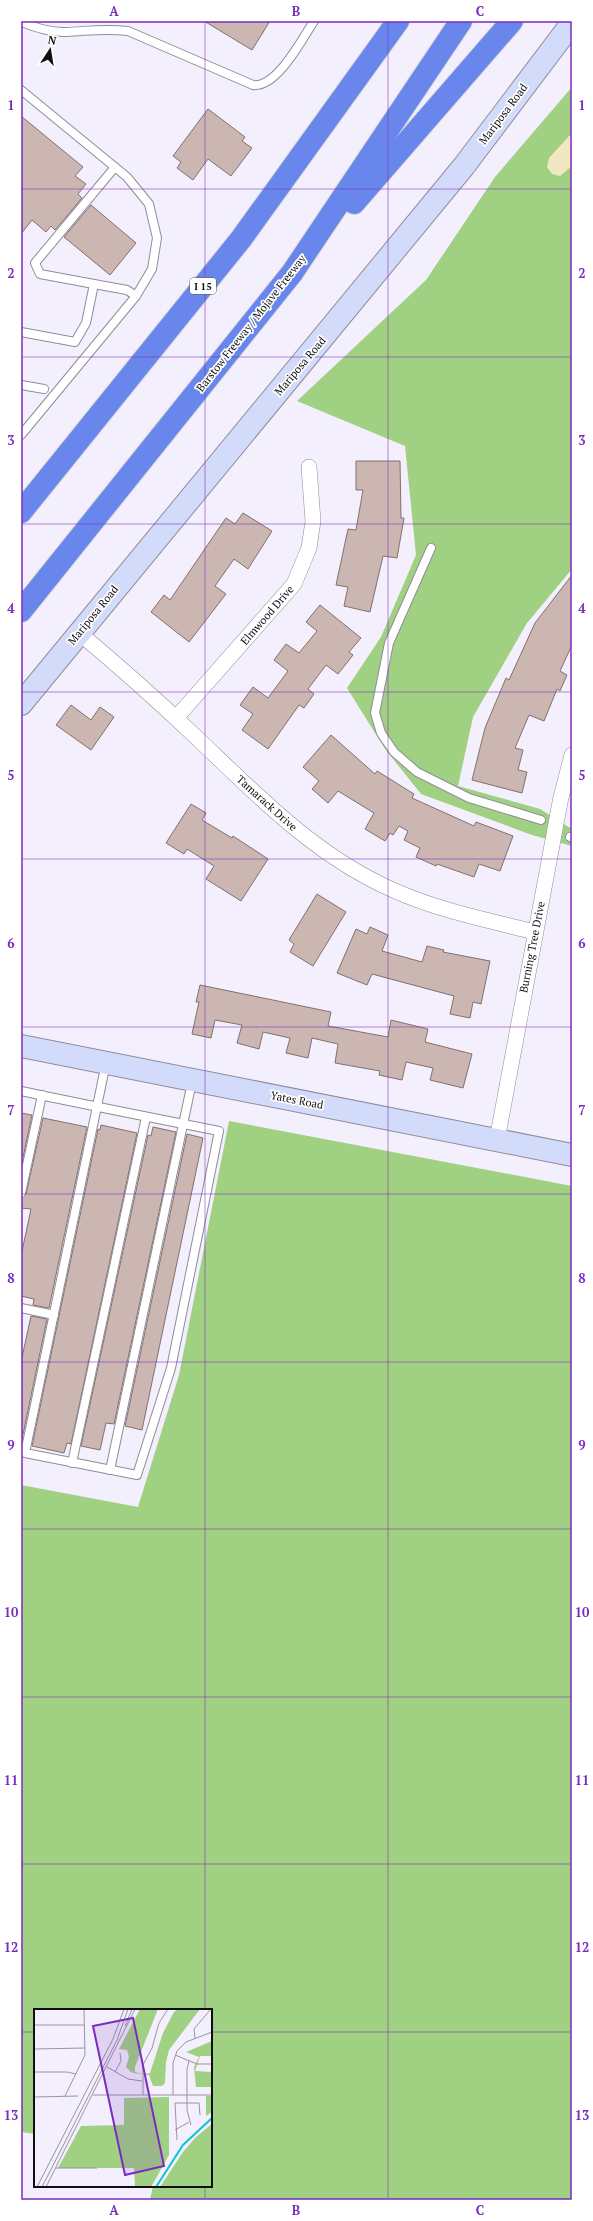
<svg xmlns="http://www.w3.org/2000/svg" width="593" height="2221" font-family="'PT Serif',serif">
	<rect width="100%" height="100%" fill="#f3effd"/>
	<g fill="#a0d081">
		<path d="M572 87V569L527 623 473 717 458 786 540 809 572 829V846L532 835 421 794 385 749 347 688 381 637 416 555 405 446 297 401 426 280 495 177Z"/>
		<path d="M229 1121 572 1186V2200H150L153 2186H211V2010H35V2134L21 2132V1485L138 1507 179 1375Z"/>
	</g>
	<path fill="#f1e8c2" d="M569 136H572V166L560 176 552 174 547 167 549 158Z"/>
	<g fill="#cbb6b2" stroke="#82706c">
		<path d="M204 21H270L252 50Z"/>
		<path d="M208 109 245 137 242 141 252 148 231 176 208 159 193 180 177 168 181 162 173 156Z"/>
		<path d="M21 116 83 167 75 176 86 184 78 194 82 198 55 230 51 226 46 232 32 220 21 234Z"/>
		<path d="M91 205 136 243 110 275 64 237Z"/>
		<path d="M356 461H400L401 518H404L397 558 383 556 370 612 344 606 348 587 336 585 348 529 356 530 363 490H356Z"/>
		<path d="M243 513 272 531 248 569 234 559 215 586 226 594 189 642 151 612 164 595 170 600 226 518 235 524Z"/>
		<path d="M572 575V645L560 671 567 675 560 691 557 689 544 721 529 715 515 748 523 750 518 770 527 772 522 793 472 780 485 728 506 678 509 680 535 623Z"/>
		<path d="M320 605 361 638 349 652 353 655 338 674 326 665 308 689 314 694 304 708 299 705 268 749 242 730 253 714 240 705 253 687 268 698 288 671 274 660 286 644 299 653 317 631 306 622Z"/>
		<path d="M71 705 91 720 100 707 114 717 91 750 56 725Z"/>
		<path d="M331 735 375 774 377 771 414 794 412 798 474 826 476 822 513 836 500 871 479 864 474 877 437 864 436 866 416 857 420 848 404 840 408 831 399 826 393 835 390 833 385 841 365 829 374 813 338 791 328 803 312 789 319 781 303 767Z"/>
		<path d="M191 804 206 813 202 820 232 838 233 836 268 859 241 901 206 879 214 866 187 849 184 854 166 843Z"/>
		<path d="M317 894 346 912 313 966 290 952 294 944 289 940Z"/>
		<path d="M370 927 388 935 382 951 422 962 427 946 444 950 443 952 490 961 481 1004 473 1002 470 1018 450 1014 454 996 372 974 367 985 337 973 356 929 367 934Z"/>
		<path d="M200 985 331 1012 328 1026 388 1037 391 1020 428 1029 425 1042 472 1054 463 1088 430 1080 433 1068 406 1062 402 1080 379 1075 380 1071 335 1063 338 1044 312 1038 308 1058 286 1053 290 1038 263 1032 259 1049 237 1043 242 1025 215 1020 211 1038 192 1034 199 1002H196Z"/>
		<path d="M21 1113 32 1115 21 1167Z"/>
		<path d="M43 1118 87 1127 49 1308 33 1305 34 1299 21 1296V1256L31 1209 21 1208V1198L26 1194Z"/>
		<path d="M101 1125 137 1133 71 1444 67 1443 64 1453 32 1446 98 1129 100 1130Z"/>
		<path d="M153 1127 176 1132 114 1424 106 1423 100 1450 81 1446 148 1135 151 1136Z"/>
		<path d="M187 1134 203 1138 142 1430 125 1426Z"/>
		<path d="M31 1316 47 1319 21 1444V1362Z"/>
	</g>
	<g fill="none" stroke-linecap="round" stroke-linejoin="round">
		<g stroke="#908c9b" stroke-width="10">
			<g id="lane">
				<path d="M21 22C35 27 51 33 66 32 89 31 104 28 128 31L253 85C277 88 302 39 314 21"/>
				<path d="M21 90 127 177 149 204 157 238 152 269 136 296 21 435"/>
				<path d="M94 284 40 274 35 263 115 167"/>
				<path d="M21 332 75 342 86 323 94 284 127 290 136 296"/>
				<path d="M21 385 44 389"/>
				<path d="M431 548 389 643 375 713 381 733 394 752 417 772 469 798 541 820"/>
				<path d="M570 837 572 838"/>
				<path d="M21 1091C87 1105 153 1118 219 1131L171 1368 137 1475 25 1453C52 1323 79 1193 106 1063"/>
				<path d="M21 1193 42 1095"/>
				<path d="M21 1308 54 1315"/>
				<path d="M72 1463 146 1117"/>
				<path d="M110 1470 192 1082"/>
			</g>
		</g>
		<g stroke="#908c9b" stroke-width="16">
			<g id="street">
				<path d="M78 632C119 666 158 701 196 737 257 795 314 855 393 890 437 910 487 920 535 932"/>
				<path d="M176 718 294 584 309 548 313 521 309 467"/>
				<path d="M497 1140 561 797 572 755"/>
			</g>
		</g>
		<g stroke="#908c9b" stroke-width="24">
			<g id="secondary">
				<path d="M21 704 464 166 572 23"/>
				<path d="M21 1046 572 1155"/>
			</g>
		</g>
		<g stroke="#d4d4d5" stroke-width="24">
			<g id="highway">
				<path d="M354 203 512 21"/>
				<path d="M21 512 241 239 398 21"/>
				<path d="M21 611 292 273 461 21"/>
			</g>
		</g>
		<use href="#lane" stroke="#fff" stroke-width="8"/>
		<use href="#street" stroke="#fff" stroke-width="15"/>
		<use href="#secondary" stroke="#d2dbf9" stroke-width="22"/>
		<use href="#highway" stroke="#6886eb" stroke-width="22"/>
	</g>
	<path fill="none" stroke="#7b2cbf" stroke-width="1" stroke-opacity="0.55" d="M205 21V2010M388 21V2200M21 189H572M21 357H572M21 524H572M21 692H572M21 859H572M21 1027H572M21 1194H572M21 1362H572M21 1529H572M21 1697H572M21 1864H572M21 2032H35M211 2032H572M205 2186V2200"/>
	<g text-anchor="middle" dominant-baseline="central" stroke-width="3.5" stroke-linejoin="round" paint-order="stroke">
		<rect fill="#fff" stroke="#58565a" stroke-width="1" x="190" y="278" width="26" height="16" rx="3"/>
		<g font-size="10" font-weight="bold" fill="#100e13">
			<text x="203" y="286">I 15</text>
		</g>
		<g font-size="11" fill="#100e13" stroke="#fff">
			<text transform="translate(503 114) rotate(-53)">Mariposa Road</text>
			<text transform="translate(251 323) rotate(-52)">Barstow Freeway / Mojave Freeway</text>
			<text transform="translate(300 366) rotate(-50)">Mariposa Road</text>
			<text transform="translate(93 615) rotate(-51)">Mariposa Road</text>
			<text transform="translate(267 615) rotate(-49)">Elmwood Drive</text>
			<text transform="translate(267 803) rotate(42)">Tamarack Drive</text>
			<text transform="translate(532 947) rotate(-79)">Burning Tree Drive</text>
			<text transform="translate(297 1100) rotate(11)">Yates Road</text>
		</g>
	</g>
	<g transform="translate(34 2009)">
		<rect width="178" height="178" fill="#f3effd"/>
		<path d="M106 0H124L101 58V63L109 65 116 64 129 24 140 3 144 0H166L135 41 132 53 131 74 128 77H119L115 66 99 64 96 62 92 58 95 48 93 41 85 40ZM178 32V47H166L161 62 178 63V78H162L160 58 165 48 152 43ZM172 87H178V103L172 107ZM135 88V146L117 178H101L100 159H24L47 117 90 116V89ZM178 115V178H126L149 143 162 128Z" fill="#a0d081"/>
		<path fill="none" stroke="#08c8d2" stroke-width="2" d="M122 178 149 136 178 109"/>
		<path fill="none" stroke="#98959f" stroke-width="1" d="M0 16H50M91 17 98 0M161 29 160 20 177 0M0 40 51 39M141 46 163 55H178M155 52 153 60V101L157 116M73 58 94 70 108 72M0 63H33L42 65M81 63 87 52 86 44M59 86H178M109 86V56L118 39 125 14 134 0M139 86V54L143 42 152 33 178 23M31 87 51 46 50 0M0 88 44 87M141 121 155 113M143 131 141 94H165L166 106M22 159H63M3 178 79 30 90 0M8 178 83 31 94 0M12 178 101 0"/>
		<path fill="#7b2cbf" fill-opacity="0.15" stroke="#7b2cbf" stroke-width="2" d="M99 9 130 157 91 166 59 17Z"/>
		<rect width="178" height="178" fill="none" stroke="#100e13" stroke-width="2"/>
	</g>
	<rect width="593" height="2221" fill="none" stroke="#ffffff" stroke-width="44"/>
	<g transform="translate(50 50) rotate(12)" stroke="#ffffff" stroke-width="3" paint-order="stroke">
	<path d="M0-3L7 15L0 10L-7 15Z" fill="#100e13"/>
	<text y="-6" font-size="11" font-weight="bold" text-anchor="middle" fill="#100e13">N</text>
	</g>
	<rect x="22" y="22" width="549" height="2177" fill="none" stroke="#7b2cbf" stroke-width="1.5"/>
	<g font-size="13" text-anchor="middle" font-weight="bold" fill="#7b2cbf">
		<text x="114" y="16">A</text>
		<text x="296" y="16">B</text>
		<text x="480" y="16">C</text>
		<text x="11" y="110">1</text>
		<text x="582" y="110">1</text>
		<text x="11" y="278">2</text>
		<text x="582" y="278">2</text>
		<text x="11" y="445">3</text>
		<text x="582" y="445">3</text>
		<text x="11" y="613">4</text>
		<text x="582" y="613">4</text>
		<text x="11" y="780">5</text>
		<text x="582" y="780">5</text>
		<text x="11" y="948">6</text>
		<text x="582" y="948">6</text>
		<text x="11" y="1115">7</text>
		<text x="582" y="1115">7</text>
		<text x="11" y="1283">8</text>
		<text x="582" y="1283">8</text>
		<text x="11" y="1450">9</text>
		<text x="582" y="1450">9</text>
		<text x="11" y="1617">10</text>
		<text x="582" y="1617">10</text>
		<text x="11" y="1785">11</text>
		<text x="582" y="1785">11</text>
		<text x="11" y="1952">12</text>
		<text x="582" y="1952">12</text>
		<text x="11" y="2120">13</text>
		<text x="582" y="2120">13</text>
		<text x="114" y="2215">A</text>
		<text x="296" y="2215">B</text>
		<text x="480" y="2215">C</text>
	</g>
</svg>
